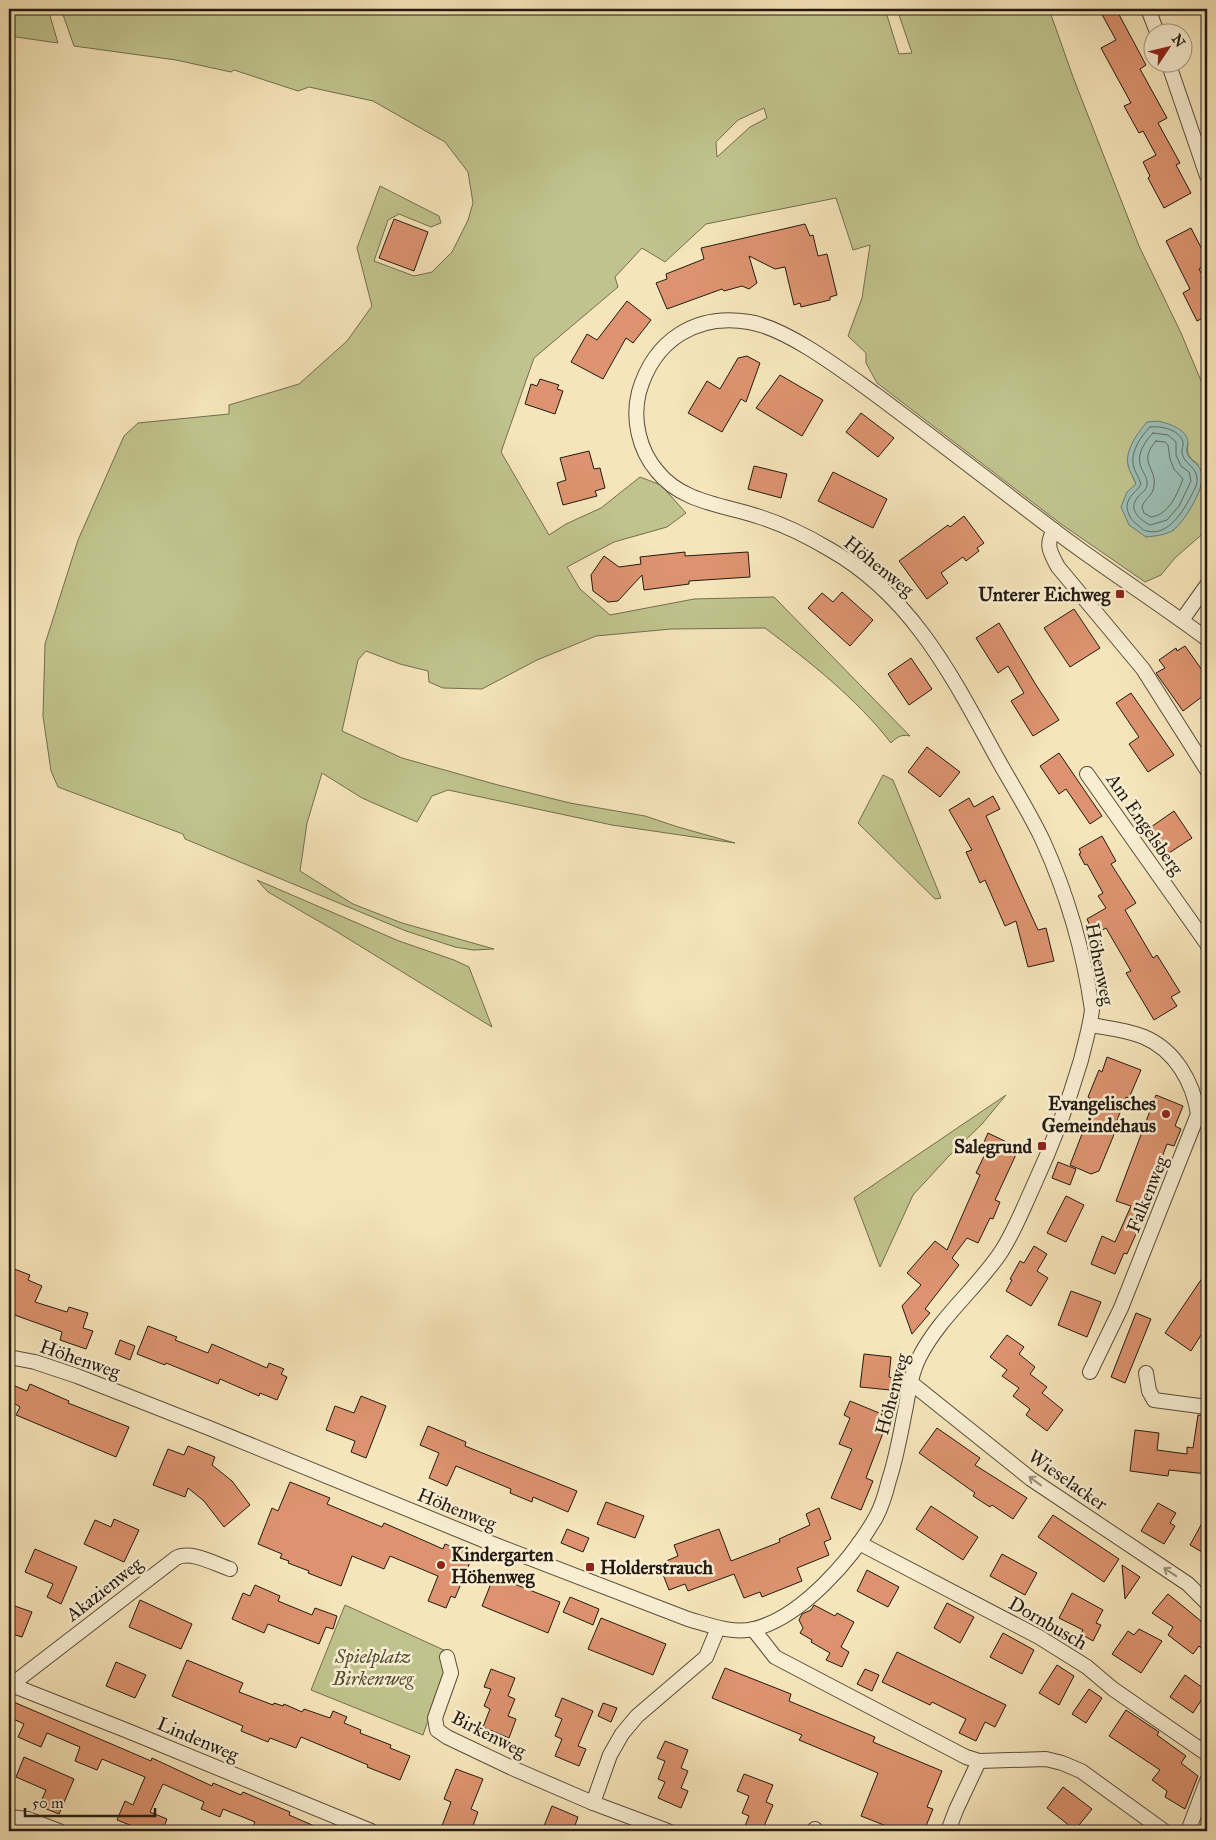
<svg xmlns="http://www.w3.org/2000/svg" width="1216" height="1840" font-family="'IM FELL Great Primer',serif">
	<rect width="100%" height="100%" fill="#f6e5ba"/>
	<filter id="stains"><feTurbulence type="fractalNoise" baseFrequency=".004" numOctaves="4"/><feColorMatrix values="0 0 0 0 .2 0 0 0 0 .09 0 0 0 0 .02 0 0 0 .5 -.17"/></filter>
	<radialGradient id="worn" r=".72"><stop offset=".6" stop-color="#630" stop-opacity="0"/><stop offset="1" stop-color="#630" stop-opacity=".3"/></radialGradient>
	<g fill="#c0c38d" stroke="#726e4f" fill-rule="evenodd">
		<path d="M9 9H48L58 43 9 36Z"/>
		<path d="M61 9H885L899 54 912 53 897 9H1049L1073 77 1139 246 1181 333 1207 395V530L1175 558 1161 575 1145 582 1061 524 877 383 866 363V353L848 336 862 298 870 245 853 250 836 198 706 224 665 262 642 248 615 277 618 287 534 358 501 452 549 535 566 524 601 508 640 477 661 485 686 513 667 527 614 542 567 567 580 589 610 615 694 599 774 597 910 736C901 734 897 737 891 743 857 699 810 662 765 628L671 629 596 636 537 660 482 689 443 688 429 682 428 671 400 664 366 651 358 660 342 731 402 758 498 785 570 803 645 816 678 827 735 843 612 825 448 790 432 796 417 822 362 798 322 773 307 823 300 871 353 904 402 923 494 949 473 950 455 947 406 931 185 839 183 834 58 787 51 771 43 716 45 644 78 540 124 436 138 423 229 414V405L299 384 347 341 372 306 357 248 380 186 439 216 441 223 431 227 399 214 388 220 374 261 414 276 432 272 452 252 468 220 473 203 468 172 445 142 373 101 309 87 298 91 234 70 231 72 176 60 74 46ZM764 108 767 118 750 127 717 157 716 142 738 120ZM1188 444C1186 455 1190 458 1198 464L1202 484 1188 512 1173 531 1136 484 1128 465Z"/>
		<path d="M883 775 893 780 941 898 935 899 858 823Z"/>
		<path d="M257 880 399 941 454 960 469 967 492 1027 334 930 268 892Z"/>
		<path d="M1006 1095 982 1124 949 1156 913 1195 880 1267 854 1198Z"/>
		<path d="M345 1605 446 1651 444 1674 423 1735 311 1690Z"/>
	</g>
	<path fill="#9dbeb4" stroke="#6c7c73" d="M1158 421C1169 424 1186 428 1188 442 1188 446 1186 449 1187 453 1190 462 1200 463 1202 474 1205 488 1184 523 1172 531 1165 535 1155 536 1146 537L1129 525 1121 507 1127 492 1136 484C1134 478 1129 471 1128 465 1125 449 1138 433 1147 422Z"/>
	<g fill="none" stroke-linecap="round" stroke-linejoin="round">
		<g stroke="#606c62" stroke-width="1">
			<path d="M1150 427C1161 426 1179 429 1183 442 1184 446 1181 449 1182 453 1184 464 1196 466 1197 478 1198 484 1194 490 1191 496 1184 510 1168 537 1147 531 1144 531 1140 527 1138 525 1132 522 1127 513 1127 506 1128 495 1137 492 1141 484 1139 477 1134 471 1133 464 1131 451 1141 436 1150 427Z"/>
			<path d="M1153 433 1168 435 1176 442V455L1181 466 1189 472 1191 481 1179 506 1167 520 1150 525C1140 520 1128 510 1137 498 1141 492 1148 491 1147 482 1147 476 1141 470 1140 464 1137 453 1146 440 1153 433Z"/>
			<path d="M1156 441 1165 442 1168 445 1170 459 1174 469 1183 479C1177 494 1169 515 1151 517L1144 513 1142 507C1144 499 1153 496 1154 486 1157 468 1137 462 1156 441Z"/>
		</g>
	</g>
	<g fill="#dd936f" stroke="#231a11">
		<path d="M1099 9H1116L1146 65 1140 69 1167 118 1158 123 1180 163 1176 165 1191 193 1164 208 1148 178 1150 176 1143 162 1156 155 1143 131 1139 133 1124 106 1131 103 1101 48 1116 40Z"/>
		<path d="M394 219 428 232 414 271 379 258Z"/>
		<path d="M805 224 810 236 813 235 818 256 827 254 837 295 830 297V300L801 307 800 303 794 305 785 267 775 269 749 256 757 283 749 289 742 286 724 291 722 289 667 309 656 283 667 279 666 274 704 259 701 248Z"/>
		<path d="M1191 228 1207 259V264L1199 269 1207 285V316L1197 321 1183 293 1190 289 1166 241Z"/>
		<path d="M627 301 651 320 633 343 626 338 603 379 571 362 587 334 597 340Z"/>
		<path d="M747 356 760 363 746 402 741 399 722 432 688 413 707 381 720 389 738 358Z"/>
		<path d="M780 375 823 400 802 436 756 408Z"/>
		<path d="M540 379 559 385 557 389 563 391 555 414 525 404 531 384 537 386Z"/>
		<path d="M861 413 894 438 878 457 846 432Z"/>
		<path d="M589 451 594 469 600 468 605 488 595 491 597 496 563 505 557 483 566 480 560 458Z"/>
		<path d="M754 466 787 474 781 498 748 489Z"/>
		<path d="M833 472 887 499 873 528 818 501Z"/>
		<path d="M964 516 984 543 977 548 979 551 966 561 963 557 941 573 948 583 927 599 899 561 948 525 950 527Z"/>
		<path d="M685 552V556L748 552 750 577 689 581V584L644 590 642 575 618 601 608 602 593 591 591 575 604 556 619 567 641 564 640 557Z"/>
		<path d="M842 592 873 620 850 646 808 608 822 593 833 602Z"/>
		<path d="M1074 609 1100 648 1070 667 1044 628Z"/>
		<path d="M999 623 1036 685 1059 720 1033 736 1011 701 1024 693 1008 666 998 673 976 638Z"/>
		<path d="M1185 646 1207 677V693L1183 711 1156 673 1165 668 1159 660 1176 648 1177 651Z"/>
		<path d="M911 658 932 689 909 705 888 674Z"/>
		<path d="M1131 693 1174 755 1148 772 1129 744 1139 737 1116 703Z"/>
		<path d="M927 747 960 772 940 797 908 772Z"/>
		<path d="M1059 753 1102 816 1090 824 1066 789 1059 794 1040 766Z"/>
		<path d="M993 796 1000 809 986 816 1038 930 1046 928 1054 961 1028 967 1016 921 1005 926 985 880 980 883 966 852 972 850 949 810 969 798 974 807Z"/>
		<path d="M1174 811 1192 838 1169 853 1151 827Z"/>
		<path d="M1102 836 1116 861 1111 864 1136 903 1125 910 1153 958 1157 955 1180 992 1171 997 1177 1006 1154 1020 1126 973 1131 971 1106 928 1094 935 1087 919 1106 908 1098 896 1103 893 1087 864 1085 865 1079 854 1081 853 1079 849Z"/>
		<path d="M1107 1057 1141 1070 1129 1098 1126 1097 1113 1131 1115 1132 1099 1171 1091 1174 1070 1165 1092 1108 1088 1106 1091 1099 1088 1097 1099 1070 1102 1072Z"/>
		<path d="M1156 1095 1183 1106 1175 1126 1181 1129 1174 1146 1167 1144 1137 1224 1140 1225 1127 1254 1124 1253 1115 1274 1091 1264 1102 1236 1115 1242 1131 1206 1116 1201Z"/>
		<path d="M988 1133 1019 1148 995 1200 1000 1202 993 1219 990 1218 978 1243 967 1238 952 1258 959 1265 925 1309 930 1313 912 1334 902 1306 921 1285 907 1273 935 1241 947 1250 980 1175 976 1173 985 1154 980 1151Z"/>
		<path d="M1058 1162 1076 1169 1070 1185 1052 1178Z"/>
		<path d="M1066 1196 1084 1205 1066 1242 1047 1233Z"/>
		<path d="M1034 1246 1047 1254 1037 1271 1048 1278 1031 1306 1006 1291 1012 1280 1010 1279 1020 1261 1024 1263Z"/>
		<path d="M9 1267 30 1275 28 1280 42 1286 35 1302 67 1312 69 1307 88 1313 83 1328 93 1331 86 1349 60 1340 62 1332 9 1313Z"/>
		<path d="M1207 1271V1340L1201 1335 1191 1351 1165 1333Z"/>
		<path d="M1071 1291 1101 1302 1087 1337 1058 1325Z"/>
		<path d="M1136 1313 1151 1319 1125 1383 1111 1377Z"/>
		<path d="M148 1326 177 1337 175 1340 208 1353 212 1344 267 1368 269 1363 284 1369 281 1374 287 1377 277 1400 260 1393 259 1396 220 1379 218 1384 166 1363 165 1365 137 1354Z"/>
		<path d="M1007 1335 1024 1347 1019 1354 1035 1367 1030 1374 1047 1387 1042 1393 1063 1410 1047 1431 1026 1415 1030 1409 1013 1396 1019 1388 1002 1376 1007 1370 990 1357Z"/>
		<path d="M120 1340 135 1346 130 1360 115 1354Z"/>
		<path d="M864 1354 891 1357 889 1377 892 1378 890 1390 860 1387Z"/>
		<path d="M30 1384 69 1401 68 1403 129 1427 116 1457 16 1415 20 1407 9 1400 15 1386 27 1391Z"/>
		<path d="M361 1396 386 1406 366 1458 351 1452 355 1441 326 1430 335 1406 354 1413Z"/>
		<path d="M850 1401 889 1417 866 1478 873 1481 861 1510 831 1498 852 1449 839 1444 850 1418 844 1415Z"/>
		<path d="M1198 1415 1207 1416V1474L1169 1470 1168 1476 1130 1471 1135 1430 1159 1433 1157 1450 1187 1454V1447L1193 1448Z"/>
		<path d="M428 1426 466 1442 465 1446 577 1491 568 1512 533 1497 532 1502 510 1493 511 1489 456 1466 447 1486 429 1478 439 1453 420 1445Z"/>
		<path d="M937 1428 980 1458 975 1465 1027 1498 1013 1519 992 1505 990 1507 973 1496 975 1493 919 1453Z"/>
		<path d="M188 1446 215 1457 212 1465 232 1481 250 1505 224 1527 204 1501 188 1488 185 1497 153 1485 168 1449 184 1455Z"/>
		<path d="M290 1482 330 1498 327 1504 382 1527 384 1523 443 1549 445 1544 473 1555 455 1598 451 1596 446 1608 428 1601 438 1576 390 1556 384 1569 352 1556 341 1586 308 1573 309 1571 288 1563 289 1561 280 1558 282 1554 258 1544 272 1508 278 1511Z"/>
		<path d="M606 1502 644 1516 635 1538 597 1524Z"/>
		<path d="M1158 1503 1176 1513 1170 1523 1175 1526 1164 1544 1141 1531Z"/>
		<path d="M931 1506 978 1537 963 1560 916 1529Z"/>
		<path d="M819 1508 831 1539 824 1542 829 1555 797 1568 802 1581 762 1597 760 1592 744 1598 734 1574 688 1591 685 1584 669 1590 659 1564 678 1556 674 1545 719 1529 731 1561 780 1542 779 1539 810 1525 806 1514Z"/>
		<path d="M1207 1514V1555L1190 1545Z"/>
		<path d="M1053 1515 1119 1559 1104 1582 1038 1537Z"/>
		<path d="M114 1519 139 1530 124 1562 84 1544 95 1520 111 1527Z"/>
		<path d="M567 1529 589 1538 583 1552 561 1543Z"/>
		<path d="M35 1549 77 1567 61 1604 47 1597 53 1584 25 1572Z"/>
		<path d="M1002 1554 1037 1573 1025 1595 990 1576Z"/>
		<path d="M1122 1565 1140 1577 1125 1599Z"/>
		<path d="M867 1570 899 1587 888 1607 857 1591Z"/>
		<path d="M494 1576 560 1602 548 1633 482 1606Z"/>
		<path d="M255 1585 280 1596 278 1601 312 1615 315 1608 337 1616 333 1629 326 1627 319 1644 268 1624 264 1633 232 1619 243 1593 250 1596Z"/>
		<path d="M1072 1593 1103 1610 1096 1623 1101 1625 1093 1641 1081 1634 1083 1630 1059 1618Z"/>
		<path d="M1168 1594 1207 1626V1653L1199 1646 1193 1654 1168 1635 1173 1627 1152 1613Z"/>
		<path d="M570 1597 599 1609 593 1625 563 1612Z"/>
		<path d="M140 1600 192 1624 181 1649 129 1627Z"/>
		<path d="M947 1603 974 1617 960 1643 934 1628Z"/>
		<path d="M9 1604 32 1612 22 1637 9 1633Z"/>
		<path d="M814 1605 835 1616 837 1613 854 1622 841 1647 849 1652 842 1667 826 1660 830 1653 811 1642 812 1640 800 1633 803 1628 799 1620 802 1614 811 1610Z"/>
		<path d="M601 1618 666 1644 653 1675 588 1649Z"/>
		<path d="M1139 1629 1162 1641 1141 1673 1112 1654 1128 1631 1134 1635Z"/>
		<path d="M1003 1633 1034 1650 1022 1674 990 1657Z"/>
		<path d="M897 1652 1006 1705 995 1727 985 1722 976 1741 959 1733 966 1719 932 1702 930 1705 882 1682Z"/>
		<path d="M187 1660 243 1683 239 1692 273 1705 274 1703 283 1706 284 1704 302 1712 304 1709 330 1718 333 1711 347 1717 344 1723 361 1730 360 1733 391 1745 390 1748 410 1756 400 1780 367 1767 368 1765 301 1737 296 1748 270 1738 268 1742 241 1731 243 1726 172 1696Z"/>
		<path d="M116 1662 146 1675 135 1698 106 1686Z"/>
		<path d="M1057 1665 1074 1676 1059 1705 1039 1693Z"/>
		<path d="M725 1668 791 1694 789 1701 875 1737 873 1742 942 1771 927 1807 933 1809 924 1831H899L861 1816 878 1773 799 1740 802 1735 712 1698Z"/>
		<path d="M491 1669 515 1678 508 1696 515 1699 508 1716 516 1719 509 1738 483 1727 490 1709 484 1706 491 1689 484 1687Z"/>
		<path d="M865 1669 879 1675 872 1691 857 1684Z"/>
		<path d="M1185 1675 1207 1691 1193 1713 1170 1697Z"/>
		<path d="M1089 1689 1102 1698 1086 1723 1072 1714Z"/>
		<path d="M562 1698 593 1711 578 1746 586 1749 579 1766 555 1756 562 1739 555 1736 562 1719 555 1716Z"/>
		<path d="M9 1700 151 1761 152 1758 212 1786 213 1783 241 1795 243 1792 290 1812 289 1815 326 1831H251L255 1822 223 1809 220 1817 201 1809 204 1802 163 1784 150 1812 167 1819 162 1831H145L117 1820 125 1801 133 1805 145 1777 102 1759 97 1770 75 1761 80 1747 47 1733 41 1747 18 1737 24 1724 9 1717Z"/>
		<path d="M603 1703 617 1708 611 1722 598 1716Z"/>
		<path d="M1126 1710 1159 1732 1157 1735 1186 1756 1181 1763 1198 1776 1185 1809 1165 1797 1167 1791 1152 1780 1160 1770 1109 1736Z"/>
		<path d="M665 1741 688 1750 681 1768 688 1771 681 1788 688 1791 681 1808 658 1798 665 1782 658 1779 665 1761 657 1758Z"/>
		<path d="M24 1757 74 1779 59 1814 39 1806 46 1790 16 1777Z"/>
		<path d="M456 1769 483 1779 471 1809 478 1812 471 1831H440L451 1802 444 1799Z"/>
		<path d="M744 1774 773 1785 766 1802 773 1805 762 1831H743L749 1816 742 1813 749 1796 737 1791Z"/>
		<path d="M1063 1787 1092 1809 1075 1830 1047 1808Z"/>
		<path d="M552 1806 578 1817 573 1831H542Z"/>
	</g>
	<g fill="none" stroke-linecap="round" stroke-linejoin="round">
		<g stroke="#584d3b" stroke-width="16">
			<g id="street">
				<path d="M1148 9 1157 32"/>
				<path d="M1168 62 1207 176"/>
				<path d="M1054 530C1045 545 1050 552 1058 567L1143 669 1207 770"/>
				<path d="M1182 620 1207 585"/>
				<path d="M1087 774 1207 944"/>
				<path d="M9 1357 35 1362 77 1376 209 1428 488 1542 688 1619C709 1625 732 1634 754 1629 802 1617 853 1558 876 1517 882 1506 886 1492 889 1480 897 1456 901 1430 906 1406 909 1389 912 1371 920 1356 940 1317 977 1288 1001 1252 1014 1232 1023 1209 1033 1187 1052 1146 1068 1104 1081 1060 1085 1043 1090 1027 1092 1010 1084 953 1067 894 1043 841 1028 809 1008 779 991 747 949 670 909 594 829 549 807 536 785 525 760 517 725 505 682 503 657 471 639 450 632 419 639 392 654 340 696 313 749 322 787 328 843 371 875 394 934 438 992 483 1051 528 1102 567 1156 601 1207 639"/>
				<path d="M1090 1372 1121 1308 1198 1114C1193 1082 1175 1050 1144 1037 1128 1030 1108 1028 1091 1025"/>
				<path d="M1146 1373 1149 1391 1154 1400 1207 1407"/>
				<path d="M910 1382 1031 1479 1188 1584 1207 1603"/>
				<path d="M859 1543 1039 1637 1087 1667 1113 1689 1207 1754"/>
				<path d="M753 1629 775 1657 966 1757 979 1761 1046 1759 1062 1763 1081 1771 1164 1831"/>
				<path d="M447 1657 451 1673 435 1718 437 1730 447 1737 512 1768 593 1803"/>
				<path d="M9 1684 128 1731 371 1831"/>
				<path d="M11 1685 176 1558C191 1550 215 1564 230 1569"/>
				<path d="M9 1817 28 1819 59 1831"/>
				<path d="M668 1831 593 1803 610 1755 622 1734 637 1716 706 1657 718 1628"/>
				<path d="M813 1831 815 1829"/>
				<path d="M948 1831 956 1810 979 1761"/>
				<path d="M1188 1831 1207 1781"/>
			</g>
		</g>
		<use href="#street" stroke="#f9eed2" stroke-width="14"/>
	</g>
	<defs><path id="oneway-shaft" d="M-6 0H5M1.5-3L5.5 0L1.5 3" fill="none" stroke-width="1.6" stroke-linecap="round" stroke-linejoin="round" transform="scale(1.25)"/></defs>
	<g stroke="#998f7b">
		<use href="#oneway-shaft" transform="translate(1035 1481) rotate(-144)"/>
		<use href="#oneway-shaft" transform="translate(1170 1572) rotate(-146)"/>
	</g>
	<g fill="#8f2418" stroke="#f9eed2" stroke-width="2">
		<rect x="1115" y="589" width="10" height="10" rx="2.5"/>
		<circle cx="1166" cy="1114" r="5"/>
		<rect x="1037" y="1141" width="10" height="10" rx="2.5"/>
		<circle cx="441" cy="1565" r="5"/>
		<rect x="585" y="1562" width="10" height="10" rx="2.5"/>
	</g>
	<g text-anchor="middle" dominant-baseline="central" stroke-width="5" stroke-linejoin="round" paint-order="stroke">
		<g font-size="19" fill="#231a11" stroke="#f9eed2">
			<text transform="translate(879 566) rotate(39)">Höhenweg</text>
			<text transform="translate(1145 824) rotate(55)">Am Engelsberg</text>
			<text transform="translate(1100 964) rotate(79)">Höhenweg</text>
			<text transform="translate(1147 1194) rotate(-68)">Falkenweg</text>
			<text transform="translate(80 1359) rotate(19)">Höhenweg</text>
			<text transform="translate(892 1394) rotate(-75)">Höhenweg</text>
			<text transform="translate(1068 1480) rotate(35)">Wieselacker</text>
			<text transform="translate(457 1509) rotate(22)">Höhenweg</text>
			<text transform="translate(104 1589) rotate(-38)">Akazienweg</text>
			<text transform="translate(1048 1623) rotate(30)">Dornbusch</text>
			<text transform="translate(489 1734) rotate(27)">Birkenweg</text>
			<text transform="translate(198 1739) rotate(23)">Lindenweg</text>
		</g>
		<g font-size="19" font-weight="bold" fill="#231a11" stroke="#f9eed2" text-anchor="end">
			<text x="1110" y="594">Unterer Eichweg</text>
			<text x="1156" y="1103">Evangelisches<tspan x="1156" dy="22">Gemeindehaus</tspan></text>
			<text x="1032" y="1146">Salegrund</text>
			<text x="451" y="1554" text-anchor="start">Kindergarten<tspan x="451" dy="22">Höhenweg</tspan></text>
			<text x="600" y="1567" text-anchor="start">Holderstrauch</text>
		</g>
		<g font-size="19" font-style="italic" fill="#524d36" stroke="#f9eed2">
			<text x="373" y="1656">Spielplatz<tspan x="373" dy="22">Birkenweg</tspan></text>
		</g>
	</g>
	<rect width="1216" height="1840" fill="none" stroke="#f6e5ba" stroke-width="30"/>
	<rect x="10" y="10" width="1196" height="1820" fill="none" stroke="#231a11" stroke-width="2.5"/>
	<rect x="15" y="15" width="1186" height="1810" fill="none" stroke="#231a11"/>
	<g transform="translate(1168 48) rotate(55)"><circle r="24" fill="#f9eed2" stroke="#a39985"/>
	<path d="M0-4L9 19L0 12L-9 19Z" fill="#8f2418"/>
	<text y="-8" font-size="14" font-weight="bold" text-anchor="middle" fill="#231a11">N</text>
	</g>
	<path d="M25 1808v8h130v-8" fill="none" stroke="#231a11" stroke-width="2.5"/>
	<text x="32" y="1808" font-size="15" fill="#231a11" stroke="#f9eed2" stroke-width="4" paint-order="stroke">50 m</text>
	<rect width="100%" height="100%" filter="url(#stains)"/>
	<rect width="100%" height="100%" fill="url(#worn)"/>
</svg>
